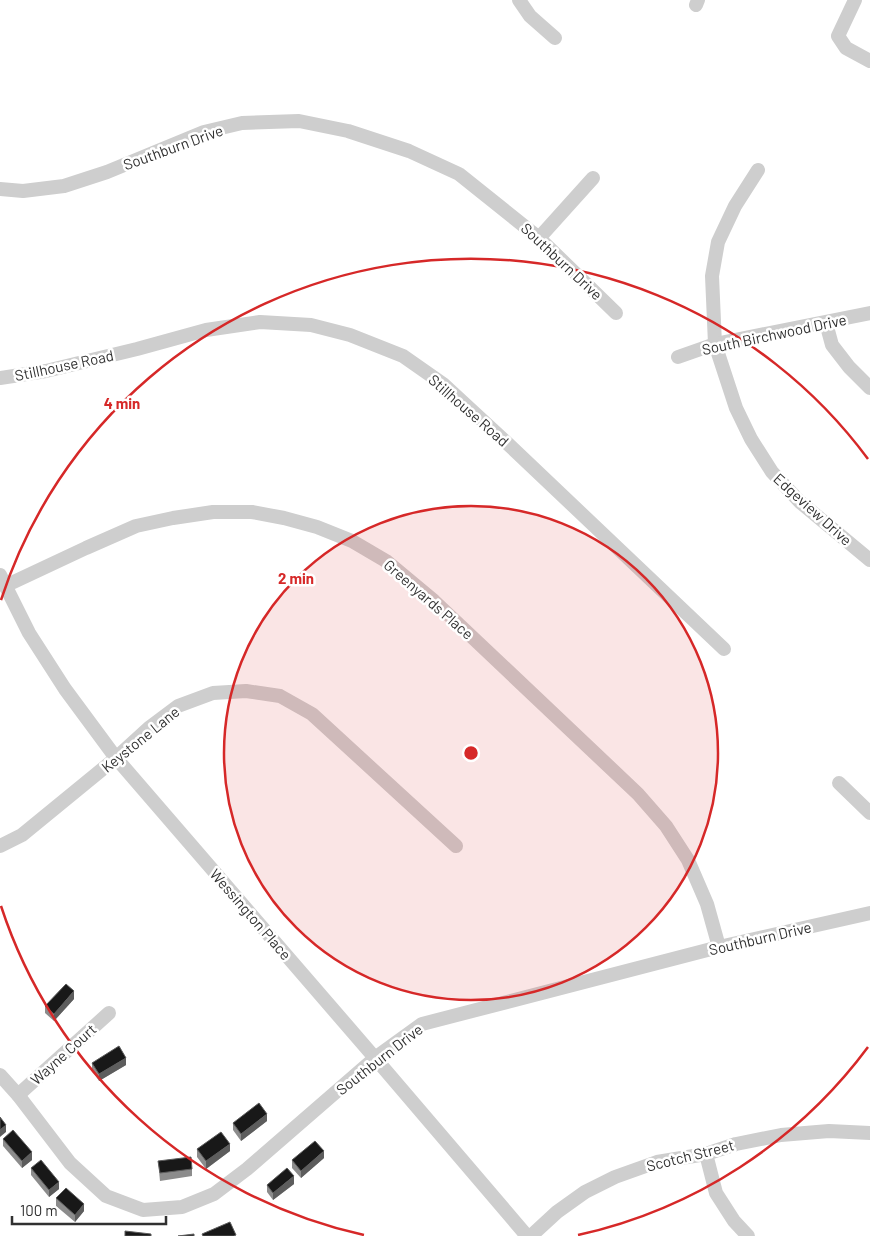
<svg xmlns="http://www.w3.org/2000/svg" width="870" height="1236" font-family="Barlow,sans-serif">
	<rect width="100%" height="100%" fill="#fff"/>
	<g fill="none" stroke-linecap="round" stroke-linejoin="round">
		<g stroke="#cecece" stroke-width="14">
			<path d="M519 0 530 16 555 38"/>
			<path d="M855 0 838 36 846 48 870 61"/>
			<path d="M696 5 698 0"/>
			<path d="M758 170 735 206 718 242 712 276 715 344 736 408 751 439 772 472 800 502 870 560"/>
			<path d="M0 189 23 191 64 186 107 172 204 132 242 123 299 121 348 131 409 151 459 174 539 238 616 313"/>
			<path d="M539 238 593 178"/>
			<path d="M826 323 832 345 849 367 870 388"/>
			<path d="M678 357 715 344 870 313"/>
			<path d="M0 378 46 371 137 349 206 330 260 322 311 325 350 335 403 356 443 384 508 444 724 649"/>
			<path d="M0 575 29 633 65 689 116 758 375 1058 527 1236"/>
			<path d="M5 586 86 548 136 526 173 518 213 512H252L284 518 317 527 352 541 386 561 434 601 638 794 666 826 688 860 707 904 719 947"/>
			<path d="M839 783 870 813"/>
			<path d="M0 846 22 835 116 758 150 727 178 706 213 693 246 691 280 696 312 714 456 846"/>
			<path d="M0 1075 18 1095 70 1163 106 1196 143 1210 182 1207 214 1194 247 1169 375 1058 422 1024 719 947 870 913"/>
			<path d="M18 1095 109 1013"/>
			<path d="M706 1154 716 1193 734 1221 748 1236"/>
			<path d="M531 1236 557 1212 585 1192 615 1177 657 1162 706 1154 736 1144 781 1135 829 1131 870 1133"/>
		</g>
	</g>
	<g fill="#8c8c8c">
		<path d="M74 999 54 1021 45 1013V1006Z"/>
		<path d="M92 1063 126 1065 99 1081 92 1070Z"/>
		<path d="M267 1121 241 1141 233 1130V1123Z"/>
		<path d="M3 1139 32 1160 22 1168 3 1146Z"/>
		<path d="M197 1149 230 1151 206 1169 197 1157Z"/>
		<path d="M324 1158 301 1178 292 1168V1160Z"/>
		<path d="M158 1161 192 1169V1176L160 1181Z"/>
		<path d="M31 1168 59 1189 49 1197 31 1175Z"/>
		<path d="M294 1184 273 1200 267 1192V1185Z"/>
		<path d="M56 1198 84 1211 75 1222 56 1206Z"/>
	</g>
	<g fill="#5d5d5d">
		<path d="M74 991V999L54 1021V1014Z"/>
		<path d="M126 1058V1065L99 1081V1074Z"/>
		<path d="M267 1114V1121L241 1141V1134Z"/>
		<path d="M6 1125V1132L0 1137V1130Z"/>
		<path d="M230 1144V1151L206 1169V1161Z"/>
		<path d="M324 1151V1158L301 1178V1171Z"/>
		<path d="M32 1152V1160L22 1168V1161Z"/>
		<path d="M294 1176V1184L273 1200V1193Z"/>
		<path d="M59 1182V1189L49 1197V1190Z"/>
		<path d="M84 1204V1211L75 1222V1215Z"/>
	</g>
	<g fill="#181818" stroke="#5d5d5d">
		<path d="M66 984 74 991 54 1014 45 1006Z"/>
		<path d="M119 1046 126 1058 99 1074 92 1063Z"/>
		<path d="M259 1103 267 1114 241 1134 233 1123Z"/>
		<path d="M0 1117 6 1125 0 1130Z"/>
		<path d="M13 1130 32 1152 22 1161 3 1139Z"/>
		<path d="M221 1132 230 1144 206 1161 197 1149Z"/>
		<path d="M315 1141 324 1151 301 1171 292 1160Z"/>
		<path d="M191 1157 192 1169 160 1173 158 1161Z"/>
		<path d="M41 1160 59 1182 49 1190 31 1168Z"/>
		<path d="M287 1168 294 1176 273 1193 267 1185Z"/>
		<path d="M66 1188 84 1204 75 1215 56 1198Z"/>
		<path d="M230 1222 236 1235 234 1236H203L202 1234Z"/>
		<path d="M125 1231 151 1234V1236H125Z"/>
		<path d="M194 1234V1236H178Z"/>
	</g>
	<circle cx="471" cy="753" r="247" fill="#d62828" fill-opacity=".12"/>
	<g fill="none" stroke="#d62828" stroke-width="2.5">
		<circle cx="471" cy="753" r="247"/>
		<path d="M868 1047A494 494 0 0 1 578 1235M364 1235A494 494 0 0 1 1 906M1 600A494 494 0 0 1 868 459"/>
	</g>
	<g text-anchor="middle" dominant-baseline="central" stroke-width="5" stroke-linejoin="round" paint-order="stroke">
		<g font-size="15" fill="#313131" stroke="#fff">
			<text transform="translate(173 147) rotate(-20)">Southburn Drive</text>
			<text transform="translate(562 261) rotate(43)">Southburn Drive</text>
			<text transform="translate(774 334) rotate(-12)">South Birchwood Drive</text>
			<text transform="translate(64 365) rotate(-12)">Stillhouse Road</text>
			<text transform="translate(469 410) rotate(41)">Stillhouse Road</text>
			<text transform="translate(813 509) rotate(42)">Edgeview Drive</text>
			<text transform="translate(429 599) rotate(41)">Greenyards Place</text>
			<text transform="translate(140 739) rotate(-39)">Keystone Lane</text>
			<text transform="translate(251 914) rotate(49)">Wessington Place</text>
			<text transform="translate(760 938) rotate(-13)">Southburn Drive</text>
			<text transform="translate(63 1054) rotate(-42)">Wayne Court</text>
			<text transform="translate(379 1059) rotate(-38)">Southburn Drive</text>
			<text transform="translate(690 1155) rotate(-14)">Scotch Street</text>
		</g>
	</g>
	<circle cx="471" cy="753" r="8" fill="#d62828" stroke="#fff" stroke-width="2.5"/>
	<g font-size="15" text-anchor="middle" font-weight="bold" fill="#d62828" stroke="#fff" stroke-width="5" stroke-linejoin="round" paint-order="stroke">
		<text x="122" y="409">4 min</text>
		<text x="296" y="584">2 min</text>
	</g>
	<path d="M12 1216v8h154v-8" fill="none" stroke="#313131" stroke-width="2.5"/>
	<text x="20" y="1216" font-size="15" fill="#313131" stroke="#ffffff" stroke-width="4" paint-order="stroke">100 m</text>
</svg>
